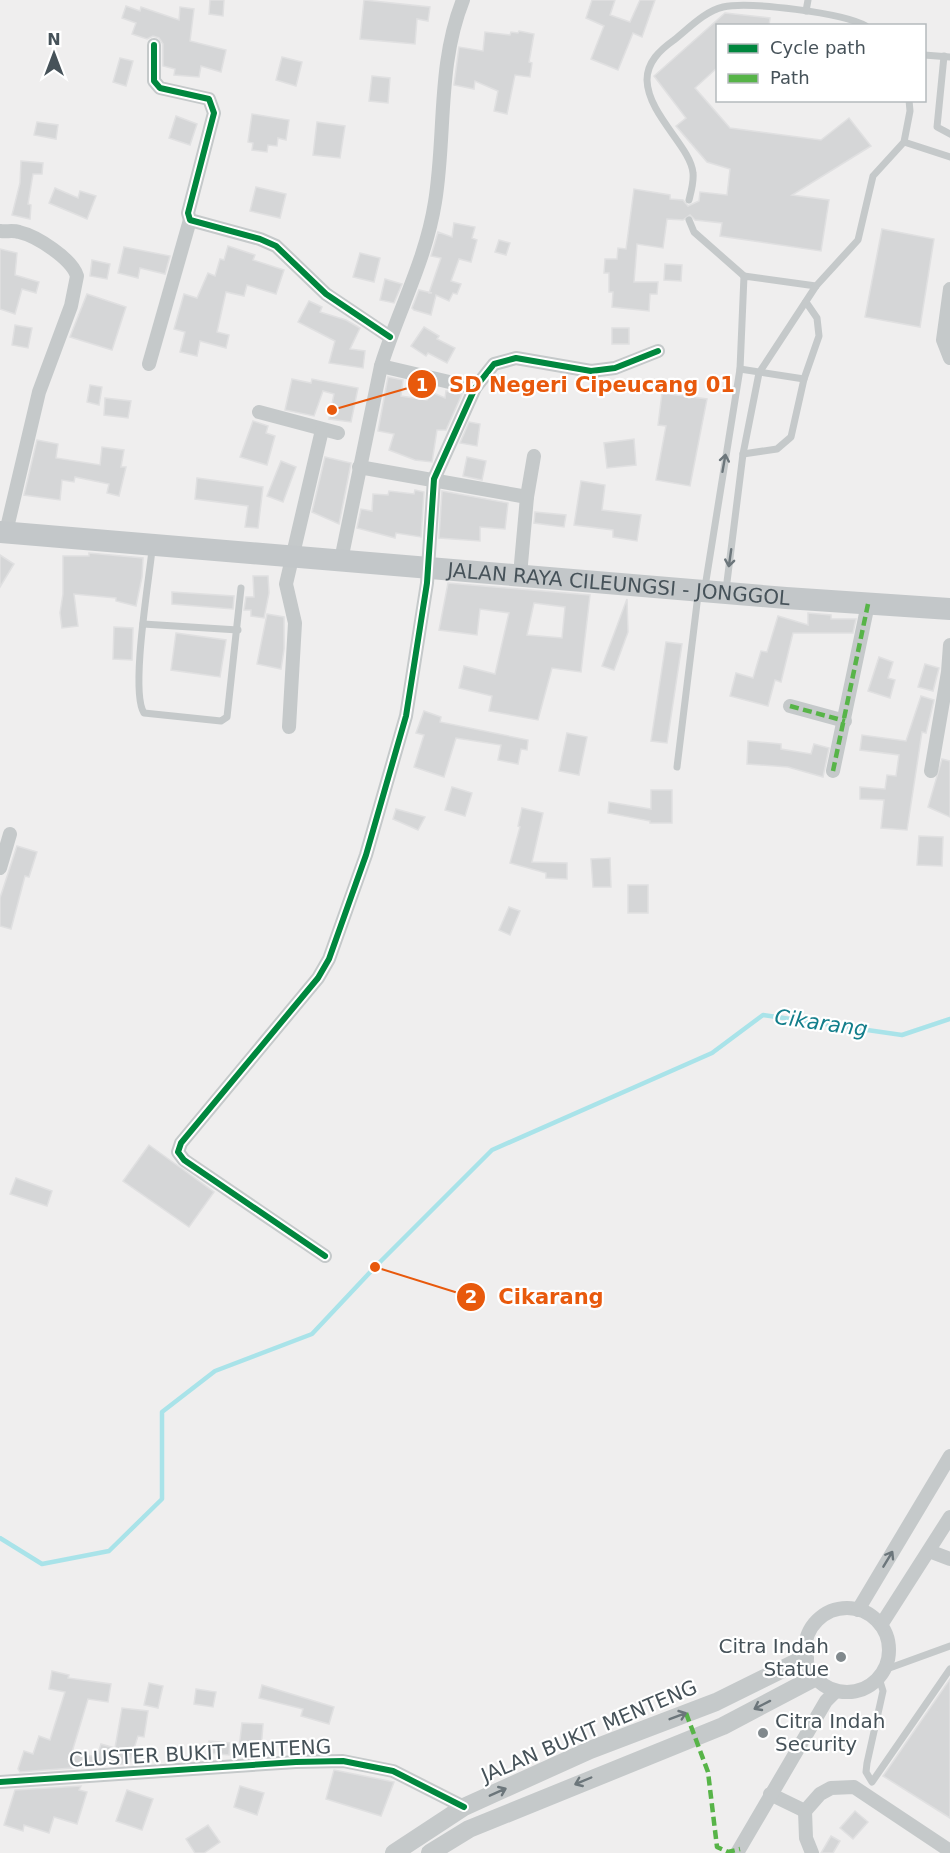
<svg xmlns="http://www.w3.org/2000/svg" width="950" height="1853" font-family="'DejaVu Sans',sans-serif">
	<rect width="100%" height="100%" fill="#efeeee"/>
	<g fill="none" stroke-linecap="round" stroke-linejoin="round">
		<path stroke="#a9e3e9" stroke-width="4.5" d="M0 1538 42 1564 109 1551 162 1499V1412L215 1371 312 1334 375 1267 492 1150 712 1053 763 1015 902 1035 950 1019"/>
	</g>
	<g fill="#d5d6d7" stroke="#e0e0e1" stroke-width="1.5" fill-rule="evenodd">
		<path d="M210 0H224L223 16 209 14Z"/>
		<path d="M364 0 430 7 428 21 417 19 415 44 360 39Z"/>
		<path d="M592 0H615L610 15 630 22 640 0H655L642 37 633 33 618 70 591 59 604 26 586 18Z"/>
		<path d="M126 6 140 11 141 7 179 20 180 7 194 9 190 41 226 50 221 72 201 66 199 77 174 75 175 69 163 66V44L159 38 153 36 147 39 132 34 136 23 122 18Z"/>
		<path d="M725 13 770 18 769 26H717V68L695 88 730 128 821 140 849 118 871 146 792 195 829 200 821 251 720 236 722 223 695 220 690 215 683 220 667 219 663 248 637 244 634 282H658L657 294H650L649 311 612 307 613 292H609V273H604L605 259H617L618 248 626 249 634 189 670 195V199L683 200 688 206 699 201 700 192 727 195 730 169 707 162 676 126 686 118 654 76Z"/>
		<path d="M519 31 534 34 529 62 532 63 530 77 515 75 507 114 494 111 498 91 475 81 474 89 454 85 459 47 483 51 485 32 510 35 511 32 518 33Z"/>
		<path d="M282 57 302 62 296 86 276 80Z"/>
		<path d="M120 58 133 61 126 86 113 82Z"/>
		<path d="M372 76 390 78 388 103 369 101Z"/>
		<path d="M252 114 289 120 286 140 278 138 277 146 268 145 267 152 252 150 253 143 248 142Z"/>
		<path d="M176 116 197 124 190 145 169 138Z"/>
		<path d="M37 122 58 125 56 139 34 135Z"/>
		<path d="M317 122 345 126 340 158 313 155Z"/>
		<path d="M21 161 43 163 42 174H33L28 204 31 205 30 219 12 215 20 183Z"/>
		<path d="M256 187 286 194 280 218 250 211Z"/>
		<path d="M55 188 78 198 80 191 96 196 87 219 49 203Z"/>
		<path d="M454 223 475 227 472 238 477 240 471 262 459 259 451 281 461 284 457 294 453 293 449 301 436 295 431 315 414 310 412 308 419 290 432 293H429L441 258 431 256 438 232 452 237Z"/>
		<path d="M882 229 934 239 920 327 865 317Z"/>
		<path d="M499 240 510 243 506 255 495 252Z"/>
		<path d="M228 246 255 255 253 260 284 270 276 294 247 285 244 296 226 292 217 332 229 335 226 348 200 341 197 356 180 352 185 332 174 329 184 294 197 298 208 273 215 276 220 259 224 260Z"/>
		<path d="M124 247 170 256 165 274 140 268 138 278 118 273Z"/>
		<path d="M0 249 17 253 15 275 39 282 36 293 22 289 15 314 0 309Z"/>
		<path d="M360 253 380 258 374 282 353 277Z"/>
		<path d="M92 260 110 264 107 279 90 276Z"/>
		<path d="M665 264 682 265 681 281 664 280Z"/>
		<path d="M385 279 402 284 394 303 380 300Z"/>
		<path d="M87 294 126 307 112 350 70 337Z"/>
		<path d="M309 301 322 307 320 312 346 320 360 328 350 349 365 351 363 368 329 363 335 341 298 322Z"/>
		<path d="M15 325 32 328 28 348 12 345Z"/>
		<path d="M424 327 439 336 437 339 455 348 447 363 428 353 426 356 411 346Z"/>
		<rect x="612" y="328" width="17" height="16"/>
		<path d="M388 377 403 380 401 396 427 400 431 392 445 398 446 391 462 394 446 430H437L432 462 415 460 389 450 394 434 378 431Z"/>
		<path d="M292 379 311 383 312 379 358 388 351 422 329 419 334 394 323 391 314 416 285 410Z"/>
		<path d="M90 385 102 387 99 405 87 402Z"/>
		<path d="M662 393 707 399 690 486 656 480 666 426 658 425Z"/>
		<path d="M105 398 131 401 128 418 104 415Z"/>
		<path d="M253 421 268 426 266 433 275 436 267 465 240 457Z"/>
		<path d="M469 422 480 424 477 446 460 443Z"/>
		<path d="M634 439 636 465 607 468 604 443Z"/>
		<path d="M37 440 58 444 56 458 100 465 102 447 124 450 121 467H126L119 496 107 493 109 484 75 477 74 482 62 480 60 500 24 495Z"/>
		<path d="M325 457 351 463 339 524 312 512Z"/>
		<path d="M467 457 486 461 482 480 463 476Z"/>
		<path d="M281 461 296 467 283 502 267 496Z"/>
		<path d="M197 478 263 487 258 528 245 527 248 506 195 499Z"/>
		<path d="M581 481 605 485 602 510 641 515 637 541 613 537V530L574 525Z"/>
		<path d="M415 490 424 492 421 537 396 533 395 538 357 528 361 509 372 511 373 494 388 495 389 491 414 494Z"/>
		<path d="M442 491 508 503 505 529 480 527V541L439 538Z"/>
		<path d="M535 512 566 515 564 527 534 523Z"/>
		<path d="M89 553 143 558 142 577 136 606 116 601V598L74 594 78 626 62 628 60 613 63 594V556H89Z"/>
		<path d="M0 555 14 564 0 587Z"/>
		<path d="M253 576H268L269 593 264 618 251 616V610H244L246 597H254Z"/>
		<path d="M448 583 590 595 581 672 552 668 538 720 489 711 492 696 459 688 464 666 495 674 509 613 480 609 477 635 439 630ZM534 603 565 607 562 638 527 635Z"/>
		<path d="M172 592 234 596 233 609 172 604Z"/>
		<path d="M627 599 628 632 614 670 602 666Z"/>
		<path d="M808 613 831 615V619H856L853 633H793L781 682 775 680 768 706 730 696 736 673 753 678 761 651 767 652 778 616 808 625Z"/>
		<path d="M267 614 284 617V649L281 669 257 664Z"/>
		<path d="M114 627 133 628 132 660 113 659Z"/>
		<path d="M176 633 226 640 220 677 171 670Z"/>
		<path d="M666 642 682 644 667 743 651 741Z"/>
		<path d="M879 657 893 662 888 678 895 680 890 698 868 691Z"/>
		<path d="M925 664 939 668 933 691 918 687Z"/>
		<path d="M921 696 934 700 926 733 922 732 907 830 881 828 884 800 860 799V787L885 789 887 775 896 776 899 755 860 750 862 735 906 741Z"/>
		<path d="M424 711 441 717 440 722 528 740 527 750 521 749 518 764 498 760 501 745 456 738 444 777 414 767 424 735 416 733Z"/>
		<path d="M567 733 587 737 579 775 559 771Z"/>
		<path d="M748 741 781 744V749L811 754 814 744 829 748 823 777 788 767 747 764Z"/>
		<path d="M942 759 950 761V817L928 807Z"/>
		<path d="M452 787 472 793 465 816 445 810Z"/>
		<path d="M651 790H672V823H650V821L608 813 609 802 651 809Z"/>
		<path d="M522 808 543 813 532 862 567 863V879L546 878V873L510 863 520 827 518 826Z"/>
		<path d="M396 809 425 817 418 830 393 819Z"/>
		<path d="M919 836 943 837 942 866 917 865Z"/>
		<path d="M17 846 37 852 29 877 25 876 11 929 0 926V898Z"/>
		<path d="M610 858 611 887H593L591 859Z"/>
		<rect x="628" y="885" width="20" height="28"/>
		<path d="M509 907 520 911 510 935 499 930Z"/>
		<path d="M149 1145 214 1192 189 1227 123 1181Z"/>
		<path d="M16 1178 52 1191 47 1206 10 1194Z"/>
		<path d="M52 1671 69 1675 68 1678 111 1684 108 1702 88 1699 72 1752 97 1757 101 1744 115 1748 122 1708 148 1711 144 1737 138 1736 129 1764 86 1765 85 1767 20 1772 18 1769 24 1751 33 1754 39 1736 50 1740 65 1692 49 1689Z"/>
		<path d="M950 1679V1818L883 1776Z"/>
		<path d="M149 1683 163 1686 158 1708 144 1705Z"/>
		<path d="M262 1685 334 1707 329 1724 301 1716 303 1709 259 1698Z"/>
		<path d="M196 1689 216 1692 213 1707 194 1704Z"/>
		<path d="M242 1723 263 1724 261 1750 239 1748Z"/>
		<path d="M209 1741 230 1743 229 1755 208 1753Z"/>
		<path d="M334 1770 394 1782 381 1816 326 1799Z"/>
		<path d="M81 1786 79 1790 87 1792 77 1824 54 1817 49 1833 24 1825 23 1831 4 1825 15 1790Z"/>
		<path d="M240 1786 264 1793 257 1815 234 1807Z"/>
		<path d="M127 1790 153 1799 142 1830 116 1821Z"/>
		<path d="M855 1811 868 1822 853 1839 840 1828Z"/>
		<path d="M208 1825 220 1842 204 1853H195L186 1839Z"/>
		<path d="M831 1836 840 1841 833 1853H821Z"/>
	</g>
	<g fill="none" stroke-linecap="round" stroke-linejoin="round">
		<g stroke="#c5c9ca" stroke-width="7">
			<path d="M806 11 808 0"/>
			<path d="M924 55 950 57"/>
			<path d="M944 56 937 127 950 134"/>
			<path d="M904 142 950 157"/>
			<path d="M689 200C691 192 694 182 693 173 691 147 648 115 647 80 647 62 660 50 674 40 688 29 705 11 723 7 748 1 844 13 866 26"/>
			<path d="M689 220 694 232 744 276"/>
			<path d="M740 369 804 379"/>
			<path d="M743 454 777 449 791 437 804 379 819 336 817 318 806 302"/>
			<path d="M152 550C149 580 130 692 144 713L221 721 227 717 241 588"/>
			<path d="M705 587 740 369 744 276 816 286"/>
			<path d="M726 590 743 454 759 373 816 286 858 240 873 176 904 142 910 111 909 100"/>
			<path d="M143 624 238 630"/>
			<path d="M677 767 698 595"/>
			<path d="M884 1670 950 1646"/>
			<path d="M879 1678 883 1691 867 1763 866 1772 872 1782 950 1669"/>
		</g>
		<g stroke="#c5c9ca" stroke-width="14">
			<path d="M154 45V81L160 88 209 99 214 113 188 213 190 220 260 239 276 246 326 294 390 337"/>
			<path d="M0 231C6 232 13 230 19 232 37 236 72 259 77 276L71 306 39 392 6 532"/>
			<path d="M950 289 943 340 950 358"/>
			<path d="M149 364 190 220"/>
			<path d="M381 366 475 388"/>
			<path d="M259 412 338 433"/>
			<path d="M359 467 527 497"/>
			<path d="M341 560 381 366C398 311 426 260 435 202 446 135 437 65 463 0"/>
			<path d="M520 575 527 497 534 456"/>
			<path d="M790 706 845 721"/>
			<path d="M289 727 295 623 286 584 322 430"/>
			<path d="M833 771 868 604"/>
			<path d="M931 771 948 672 950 645"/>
			<path d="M0 868 10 834"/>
			<path d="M325 1256 184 1160 178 1152 181 1143 318 978 329 959 366 855 406 716 427 583 434 479 475 388 494 364 516 358 591 371 615 368 658 351"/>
			<path d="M929 1551 950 1559"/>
			<circle cx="847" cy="1650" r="42"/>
			<path d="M858 1610 950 1456"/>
			<path d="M881 1625 950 1517"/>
			<path d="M0 1782 296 1762 343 1761 393 1771 464 1807"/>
			<path d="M770 1794 805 1811 820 1794 831 1788 854 1787 950 1851"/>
			<path d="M805 1811 806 1838 812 1853"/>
			<path d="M737 1853 826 1701 836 1691"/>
		</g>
		<g stroke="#c5c9ca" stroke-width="18">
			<path d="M394 1853 464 1807 590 1750 716 1702 805 1658"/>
			<path d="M430 1853 469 1829 723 1726 814 1678"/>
		</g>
		<path stroke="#c3c7c9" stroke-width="22" id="s1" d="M0 532 786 598 950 609"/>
		<g stroke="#57b448" stroke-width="4.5" stroke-dasharray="9 4.5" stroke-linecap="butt">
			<path d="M790 706 845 721"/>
			<path d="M833 771 868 604"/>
			<path d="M686 1713 708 1772 717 1847 728 1852 740 1849"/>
		</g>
		<g stroke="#fff" stroke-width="10">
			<g id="cycleway">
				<path d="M154 45V81L160 88 209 99 214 113 188 213 190 220 260 239 276 246 326 294 390 337"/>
				<path d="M325 1256 184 1160 178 1152 181 1143 318 978 329 959 366 855 406 716 427 583 434 479 475 388 494 364 516 358 591 371 615 368 658 351"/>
				<path d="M0 1782 296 1762 343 1761 393 1771 464 1807"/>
			</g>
		</g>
		<use href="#cycleway" stroke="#00873e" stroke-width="6"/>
	</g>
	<defs><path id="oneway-shaft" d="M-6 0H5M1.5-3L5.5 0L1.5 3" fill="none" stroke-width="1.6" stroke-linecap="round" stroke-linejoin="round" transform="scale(1.5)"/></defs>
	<g stroke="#6c767b">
		<use href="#oneway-shaft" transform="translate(724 463) rotate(-80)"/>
		<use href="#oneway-shaft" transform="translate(730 558) rotate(98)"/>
		<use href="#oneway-shaft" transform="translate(888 1559) rotate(-59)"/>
		<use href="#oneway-shaft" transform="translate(762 1705) rotate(153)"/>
		<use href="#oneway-shaft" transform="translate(678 1716) rotate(-21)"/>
		<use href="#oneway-shaft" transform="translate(583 1781) rotate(157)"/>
		<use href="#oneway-shaft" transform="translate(498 1792) rotate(-24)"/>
	</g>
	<g fill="#81898d" stroke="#fff" stroke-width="2">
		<circle cx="841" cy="1657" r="6"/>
		<circle cx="763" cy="1733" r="6"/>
	</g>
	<g text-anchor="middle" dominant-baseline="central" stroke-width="4.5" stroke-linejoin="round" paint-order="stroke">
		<g font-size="20" fill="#465259" stroke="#fff">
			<text stroke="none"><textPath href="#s1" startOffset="621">JALAN RAYA CILEUNGSI - JONGGOL</textPath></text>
			<text transform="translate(589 1731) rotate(-23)">JALAN BUKIT MENTENG</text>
			<text transform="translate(200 1753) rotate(-3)">CLUSTER BUKIT MENTENG</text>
		</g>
		<g font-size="20" fill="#465259" stroke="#fff" text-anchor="end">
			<text x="829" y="1646">Citra Indah<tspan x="829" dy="23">Statue</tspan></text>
			<text x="775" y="1721" text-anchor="start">Citra Indah<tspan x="775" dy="23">Security</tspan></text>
		</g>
		<g font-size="21" font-style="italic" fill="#127e8b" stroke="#fff">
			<text transform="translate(821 1023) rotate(8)">Cikarang</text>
		</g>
	</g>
	<path fill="none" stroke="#e8590c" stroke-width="2" d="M332 410L422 384M375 1267L471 1297"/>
	<g fill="#e8590c" stroke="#fff" stroke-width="2">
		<circle cx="332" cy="410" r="6"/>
		<circle cx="375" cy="1267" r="6"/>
		<circle cx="422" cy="384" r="15"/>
		<circle cx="471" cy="1297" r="15"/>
	</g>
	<g font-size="18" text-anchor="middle" font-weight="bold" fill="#fff">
		<text x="422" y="391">1</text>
		<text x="471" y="1303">2</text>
	</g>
	<g font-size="21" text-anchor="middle" font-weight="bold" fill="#e8590c" stroke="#fff" stroke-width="4.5" stroke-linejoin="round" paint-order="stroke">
		<text x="592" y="392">SD Negeri Cipeucang 01</text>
		<text x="551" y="1304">Cikarang</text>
	</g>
	<rect x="716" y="24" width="210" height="78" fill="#ffffff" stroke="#b5babd" stroke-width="1.5"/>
	<rect x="728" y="44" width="30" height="9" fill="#00873e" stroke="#b5babd" stroke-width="1.5"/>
	<text x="770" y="54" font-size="18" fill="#465259">Cycle path</text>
	<rect x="728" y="74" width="30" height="9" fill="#57b448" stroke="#b5babd" stroke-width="1.5"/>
	<text x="770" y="84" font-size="18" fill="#465259">Path</text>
	<g transform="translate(54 54)" stroke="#ffffff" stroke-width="4.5" paint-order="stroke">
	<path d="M0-4.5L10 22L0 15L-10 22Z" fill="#465259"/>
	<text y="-9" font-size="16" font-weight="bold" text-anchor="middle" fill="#465259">N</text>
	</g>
</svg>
